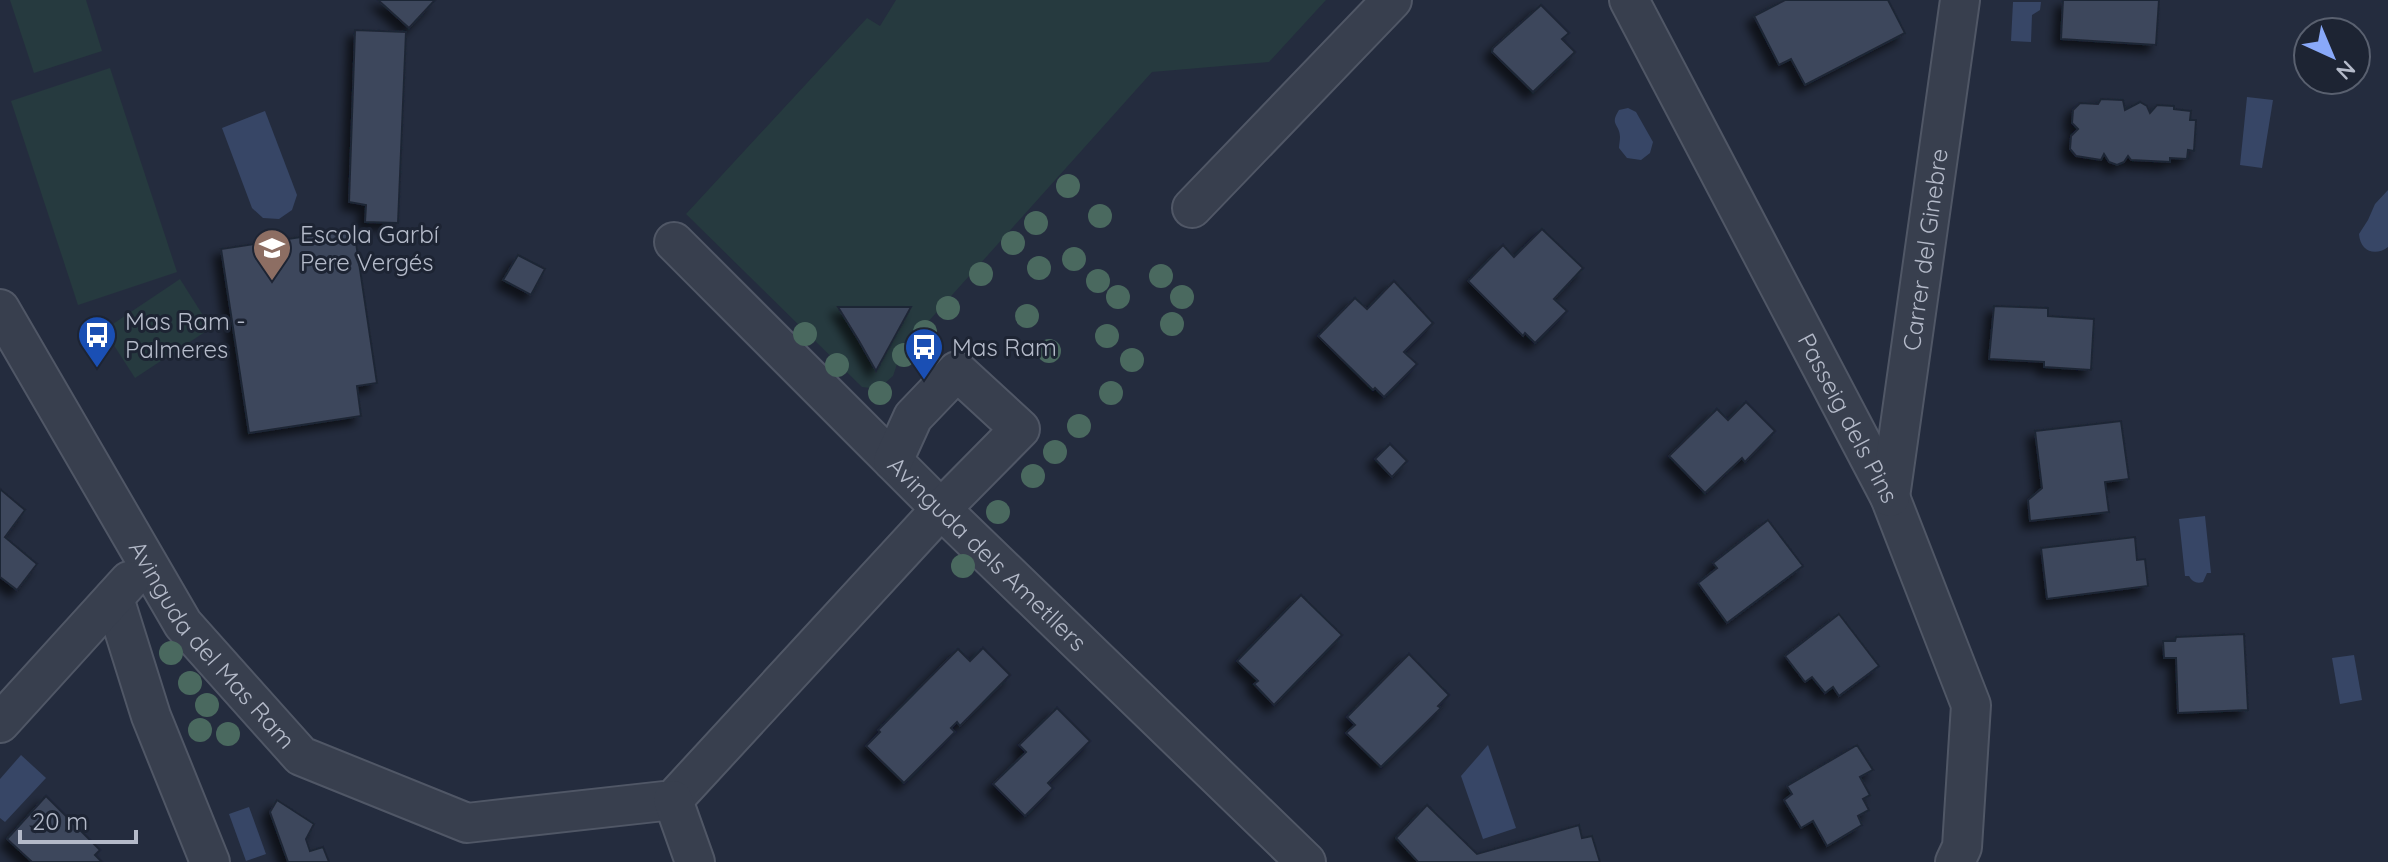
<svg xmlns="http://www.w3.org/2000/svg" width="2388" height="862" font-family="Quicksand,sans-serif">
	<defs>
		<filter id="shadow"><feDropShadow dx="-7" dy="7" stdDeviation="4" flood-color="#0009"/></filter>
	</defs>
	<rect width="100%" height="100%" fill="#242c3e"/>
	<g fill="#263a3f">
		<path d="M10 0H86L102 51 34 73Z"/>
		<path d="M896 0H1326L1269 62 1152 72 901 352 893 376 878 389 862 387 686 214 867 18 880 26Z"/>
		<path d="M110 68 177 272 78 305 11 101Z"/>
		<path d="M180 279 211 328 135 378 104 330Z"/>
	</g>
	<g fill="#374666">
		<path d="M2013 2H2041L2040 10 2032 15 2031 42 2011 41Z"/>
		<path d="M2247 97 2273 100 2262 168 2240 165Z"/>
		<path d="M1628 108 1636 112 1653 142 1650 153 1641 160 1627 158 1619 148C1619 144 1620 141 1620 137 1620 124 1609 125 1619 110Z"/>
		<path d="M265 111 297 195 292 210 279 219 263 218 252 208 222 128Z"/>
		<path d="M2388 190V247C2375 257 2360 251 2359 234L2368 220 2375 204Z"/>
		<path d="M2205 516 2211 573H2207L2203 582C2197 584 2192 582 2189 576H2185L2179 519Z"/>
		<path d="M2354 655 2362 700 2340 704 2332 658Z"/>
		<path d="M1488 745 1516 828 1483 839 1461 776Z"/>
		<path d="M21 755 46 778 5 822 0 818V779Z"/>
		<path d="M249 807 266 854 246 861 229 814Z"/>
	</g>
	<g fill="#3e475b" stroke="#1f2635" stroke-width="2" filter="url(#shadow)">
		<path d="M378 0H435L409 28Z"/>
		<path d="M1785 0H1888L1905 33 1805 85 1791 59 1779 65 1754 16Z"/>
		<path d="M2063 0H2159L2156 45 2061 39Z"/>
		<path d="M1541 5 1569 33 1562 39 1575 52 1533 92 1492 52 1493 48Z"/>
		<path d="M355 30 406 32 398 223 365 222 366 205 349 202Z"/>
		<path d="M2101 99 2123 100 2125 110 2140 102 2147 106 2150 113 2157 105 2174 106V109L2191 111 2190 120H2196L2194 151 2188 150 2187 159 2170 158V162L2131 160 2128 156 2124 162 2117 165 2109 162 2104 154 2101 160 2076 156 2070 149 2071 136 2078 129 2072 123 2073 110 2080 103 2098 104Z"/>
		<path d="M354 229 377 383 357 386 361 416 249 433 221 249Z"/>
		<path d="M1542 229 1583 268 1554 299 1567 311 1535 343 1525 333 1523 336 1468 281 1503 245 1514 257Z"/>
		<path d="M518 255 545 269 531 295 503 280Z"/>
		<path d="M1394 281 1433 323 1404 352 1417 364 1384 397 1375 388 1373 390 1318 336 1355 298 1367 309Z"/>
		<path d="M1994 306 2048 308V316L2094 319 2091 370 2044 367V362L1989 359Z"/>
		<path d="M838 307H911L876 371 859 341Z"/>
		<path d="M1746 402 1775 431 1745 462 1742 458 1705 493 1669 456 1717 409 1728 420Z"/>
		<path d="M2121 421 2129 479 2105 482 2109 512 2030 521 2028 500 2042 488 2035 431Z"/>
		<path d="M1390 444 1407 461 1392 477 1375 459Z"/>
		<path d="M0 489 25 510 5 537 37 564 17 590 0 577Z"/>
		<path d="M1768 520 1803 566 1727 623 1698 583 1717 568 1713 563Z"/>
		<path d="M2135 537 2137 560 2145 559 2148 586 2047 599 2041 548Z"/>
		<path d="M1301 595 1342 635 1274 705 1254 684 1258 681 1237 661Z"/>
		<path d="M1839 614 1879 666 1839 696 1833 687 1825 693 1812 677 1805 682 1785 656Z"/>
		<path d="M2244 634 2248 710 2178 713 2176 658H2164L2163 641H2175L2176 637Z"/>
		<path d="M983 648 1010 675 960 726 957 722 951 728 955 732 904 783 866 746 880 732 878 730 958 649 970 661Z"/>
		<path d="M1409 654 1449 695 1438 706 1441 708 1381 767 1346 733 1355 725 1347 717Z"/>
		<path d="M1057 708 1090 741 1048 783 1053 788 1025 816 993 784 1026 752 1019 745Z"/>
		<path d="M1857 745 1873 770 1860 777 1870 795 1863 799 1869 810 1858 816 1862 825 1827 846 1813 821 1801 828 1784 800 1792 794 1787 786Z"/>
		<path d="M46 796 100 850 95 855 102 862H32L7 839Z"/>
		<path d="M277 800 314 824 306 839 310 851 323 847 329 862H288L270 812Z"/>
		<path d="M1427 805 1477 854 1579 825 1582 838 1592 836 1600 862H1418L1396 838Z"/>
	</g>
	<g fill="none" stroke-linecap="round" stroke-linejoin="round">
		<g stroke="#505766" stroke-width="42">
			<g id="minor">
				<path id="s1" d="M1629 0 1890 497 1971 705 1962 847 1955 862"/>
				<path d="M1192 208 1392 0"/>
				<path id="s2" d="M674 242 941 509 1306 862"/>
				<path id="s3" d="M0 309 183 624 301 756 467 823 673 800 941 509 1020 429 957 371 913 417 893 461"/>
				<path id="s4" d="M1890 497 1960 0"/>
				<path d="M114 598 151 716 210 862"/>
				<path d="M0 723 129 581"/>
				<path d="M673 800 695 862"/>
			</g>
		</g>
		<use href="#minor" stroke="#383f4e" stroke-width="38"/>
	</g>
	<g fill="#4a695f">
		<circle cx="1068" cy="186" r="12"/>
		<circle cx="1100" cy="216" r="12"/>
		<circle cx="1036" cy="223" r="12"/>
		<circle cx="1013" cy="243" r="12"/>
		<circle cx="1074" cy="259" r="12"/>
		<circle cx="1039" cy="268" r="12"/>
		<circle cx="981" cy="274" r="12"/>
		<circle cx="1161" cy="276" r="12"/>
		<circle cx="1098" cy="281" r="12"/>
		<circle cx="1118" cy="297" r="12"/>
		<circle cx="1182" cy="297" r="12"/>
		<circle cx="948" cy="308" r="12"/>
		<circle cx="1027" cy="316" r="12"/>
		<circle cx="1172" cy="324" r="12"/>
		<circle cx="925" cy="332" r="12"/>
		<circle cx="805" cy="334" r="12"/>
		<circle cx="1107" cy="336" r="12"/>
		<circle cx="1049" cy="351" r="12"/>
		<circle cx="904" cy="355" r="12"/>
		<circle cx="1132" cy="360" r="12"/>
		<circle cx="837" cy="365" r="12"/>
		<circle cx="880" cy="393" r="12"/>
		<circle cx="1111" cy="393" r="12"/>
		<circle cx="1079" cy="426" r="12"/>
		<circle cx="1055" cy="452" r="12"/>
		<circle cx="1033" cy="476" r="12"/>
		<circle cx="998" cy="512" r="12"/>
		<circle cx="963" cy="566" r="12"/>
		<circle cx="171" cy="653" r="12"/>
		<circle cx="190" cy="683" r="12"/>
		<circle cx="207" cy="705" r="12"/>
		<circle cx="200" cy="730" r="12"/>
		<circle cx="228" cy="734" r="12"/>
	</g>
	<defs>
		<g id="school-pin" transform="scale(2)"><path d="M0 17L-7.5 6A9.5 9.5 0 1 1 7.5 6Z" fill="#8d6e63" stroke="#1d2433"/><path d="M0-5L7-2L0 1L-7-2ZM-4 1L0 2.5L4 1V4Q0 6-4 4Z" fill="#fff"/></g>
		<g id="bus-pin" transform="scale(2)"><path d="M0 17L-7.5 6A9.5 9.5 0 1 1 7.5 6Z" fill="#1a4fb4" stroke="#1d2433"/><path d="M-5-6H5V4H4V6H2V4H-2V6H-4V4H-5ZM-3.5-4V0h7V-4ZM-3.5 1.2v1.5H-2V1.2ZM2 1.2v1.5H3.5V1.2Z" fill="#fff"/></g>
	</defs>
	<g fill-rule="evenodd">
		<use href="#school-pin" x="272" y="248"/>
		<use href="#bus-pin" x="97" y="335"/>
		<use href="#bus-pin" x="924" y="347"/>
	</g>
	<g text-anchor="middle" dominant-baseline="central" stroke-width="6" stroke-linejoin="round" paint-order="stroke">
		<g font-size="24" fill="#b4bac9" stroke="#1d2433" text-anchor="start">
			<text x="300" y="234">Escola Garbí<tspan x="300" dy="28">Pere Vergés</tspan></text>
			<text x="125" y="321">Mas Ram -<tspan x="125" dy="28">Palmeres</tspan></text>
			<text x="952" y="347">Mas Ram</text>
		</g>
		<g font-size="24" fill="#b4bac9" stroke="#1d2433">
			<text stroke="none"><textPath href="#s4" startOffset="250">Carrer del Ginebre</textPath></text>
			<text stroke="none"><textPath href="#s1" startOffset="472">Passeig dels Pins</textPath></text>
			<text stroke="none"><textPath href="#s2" startOffset="442">Avinguda dels Ametllers</textPath></text>
			<text stroke="none"><textPath href="#s3" startOffset="398">Avinguda del Mas Ram</textPath></text>
		</g>
	</g>
	<g transform="translate(2332 56) rotate(136)"><circle r="38" fill="#1d2433" stroke="#59606f" stroke-width="2"/>
	<path d="M0-6L14 30L0 20L-14 30Z" fill="#89a9f9"/>
	<text y="-12" font-size="22" font-weight="bold" text-anchor="middle" fill="#b4bac9">N</text>
	</g>
	<path d="M20 830v12h116v-12" fill="none" stroke="#b4bac9" stroke-width="4"/>
	<text x="32" y="830" font-size="24" fill="#b4bac9" stroke="#1d2433" stroke-width="6" paint-order="stroke">20 m</text>
</svg>
